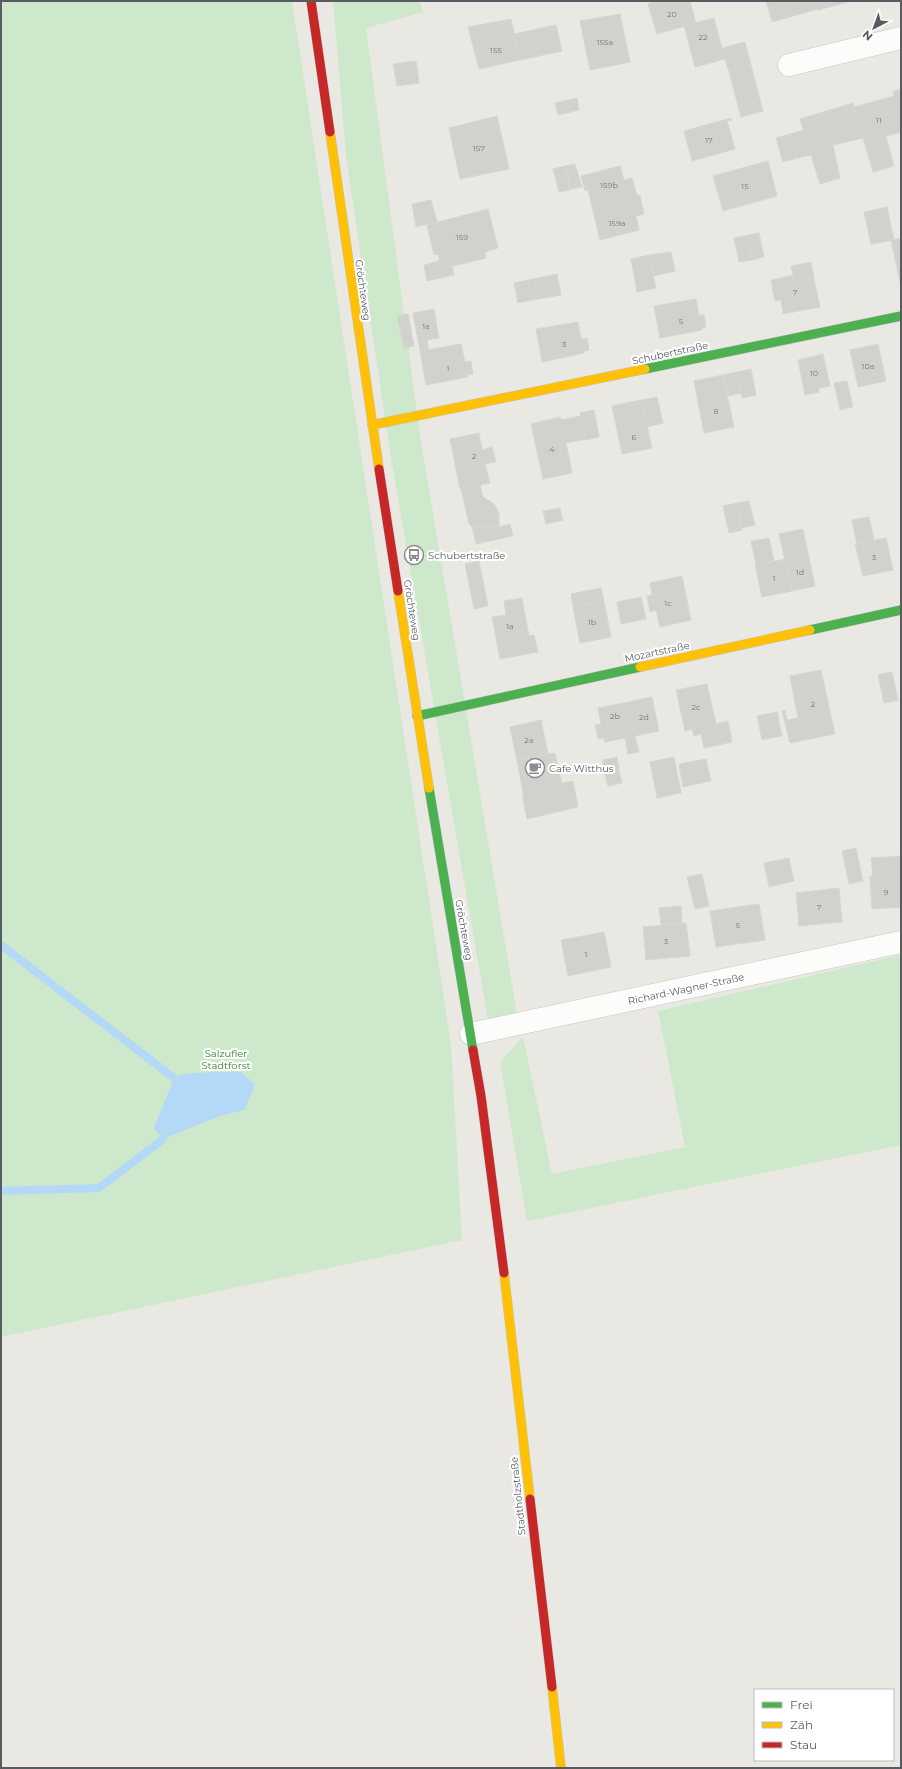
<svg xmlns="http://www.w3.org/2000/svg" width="902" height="1769" font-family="Montserrat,sans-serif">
	<rect width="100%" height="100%" fill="#eae8e2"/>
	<g fill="#cee8cb">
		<path d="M1 1H292L451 1044 462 1240 1 1337Z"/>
		<path d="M333 1H420L423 12 366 28 420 435 517 1014 488 1020 391 458 346 156Z"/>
		<path d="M901 955V1145L527 1221 500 1062 523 1037 552 1174 685 1147 658 1011Z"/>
	</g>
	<path fill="#b3d9f6" d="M211 1072H241L255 1084 245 1110 220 1116 163 1139 154 1128 174 1078 183 1074Z"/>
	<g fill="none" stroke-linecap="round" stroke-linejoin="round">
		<g stroke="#b3d9f6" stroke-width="8">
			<path d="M1 945 174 1078"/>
			<path d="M1 1191 99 1188 163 1139"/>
		</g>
	</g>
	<g fill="#d2d1cd" stroke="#d9d6d1">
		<path d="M659 1H690L696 23 657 34 648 4Z"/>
		<path d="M766 1H816L818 9 772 22Z"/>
		<path d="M816 1H852L818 10Z"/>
		<path d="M620 14 630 62 590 70 580 21Z"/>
		<path d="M714 18 725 59 695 67 684 26Z"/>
		<path d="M511 19 520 60 479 69 468 27Z"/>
		<path d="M556 25 562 51 520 60 514 34Z"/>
		<path d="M745 42 748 54 725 60 722 48Z"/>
		<path d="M748 54 751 65 729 71 725 60Z"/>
		<path d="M416 61 419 83 397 86 393 64Z"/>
		<path d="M751 65 754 77 732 83 729 71Z"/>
		<path d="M754 77 757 88 735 94 732 83Z"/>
		<path d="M757 88 760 100 738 106 735 94Z"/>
		<path d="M901 89V132L886 136 894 166 873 172 854 107 894 96 893 92Z"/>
		<path d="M577 98 579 110 558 115 555 103Z"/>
		<path d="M760 100 763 111 741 117 738 106Z"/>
		<path d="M853 103 863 138 833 145 840 178 820 184 800 119Z"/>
		<path d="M497 116 509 169 460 179 449 128Z"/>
		<path d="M731 118 732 120 727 121 735 149 692 161 684 131Z"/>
		<path d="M804 130 811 155 797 158 790 134Z"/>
		<path d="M790 134 797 158 783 162 776 138Z"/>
		<path d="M768 161 777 196 723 211 713 176Z"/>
		<path d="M575 164 582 187 571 189 565 166Z"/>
		<path d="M565 166 570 190 559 192 553 169Z"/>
		<path d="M620 166 624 180 632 178 637 196 592 207 588 190 585 191 581 176Z"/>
		<path d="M640 195 644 214 636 216 639 230 600 240 592 207Z"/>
		<path d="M431 200 437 222 416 227 412 204Z"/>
		<path d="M887 207 894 240 871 244 864 212Z"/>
		<path d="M488 209 498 248 485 252 486 258 441 269 438 254 434 255 427 225Z"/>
		<path d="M759 233 764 257 752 260 748 235Z"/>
		<path d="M748 235 752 260 739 262 734 238Z"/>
		<path d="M901 238V287L891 240Z"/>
		<path d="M671 252 675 271 654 276 649 255Z"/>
		<path d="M649 255 656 288 637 292 631 259Z"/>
		<path d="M439 261 441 269 452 266 454 275 427 281 424 265Z"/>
		<path d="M811 262 814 279 795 283 791 266Z"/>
		<path d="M557 274 561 295 532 300 528 280Z"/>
		<path d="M793 275 795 283 814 279 820 307 783 314 781 300 775 301 771 280Z"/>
		<path d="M528 280 532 300 518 303 514 283Z"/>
		<path d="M696 299 699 315H704L706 327 702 328V330L660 338 654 306Z"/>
		<path d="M434 309 439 338 427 340 429 350 420 351 413 313Z"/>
		<path d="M408 314 414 346 404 348 397 316Z"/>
		<path d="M578 322 581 339 587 338 589 350 584 351V353L542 362 536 329Z"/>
		<path d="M461 344 465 362 471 361 473 374 467 375 468 377 426 385 420 351Z"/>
		<path d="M878 344 886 381 858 387 850 350Z"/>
		<path d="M823 354 830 386 819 388V392L805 395 798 360Z"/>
		<path d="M751 369 756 395 742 398 737 372Z"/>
		<path d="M737 372 741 393 728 396 723 375Z"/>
		<path d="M723 375 734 427 704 433 694 381Z"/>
		<path d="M847 381 853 407 840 410 834 383Z"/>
		<path d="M657 397 663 423 647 427 641 400Z"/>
		<path d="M641 400 652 448 622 454 612 406Z"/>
		<path d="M594 410 599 437 586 440 580 413Z"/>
		<path d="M581 416 586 439 566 443 572 473 543 479 531 424 560 417 561 420Z"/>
		<path d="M479 433 482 450 492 447 496 462 485 464 490 483 460 489 450 439Z"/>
		<path d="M480 485 483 497 494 504 499 513V527H472L469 524 461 488Z"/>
		<path d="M749 501 755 525 742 528 737 503Z"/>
		<path d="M737 503 742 530 729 533 723 506Z"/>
		<path d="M560 508 563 520 546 524 543 511Z"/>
		<path d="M869 517 874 540 857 544 852 520Z"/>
		<path d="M510 524 513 536 476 544 472 527H499Z"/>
		<path d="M803 529 815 586 792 591 779 534Z"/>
		<path d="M769 538 774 561 756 565 751 541Z"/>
		<path d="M886 538 893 570 863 576 855 544Z"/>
		<path d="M786 559 792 591 762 597 755 565Z"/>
		<path d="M479 561 484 586 470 589 465 564Z"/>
		<path d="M682 576 691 620 660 627 656 610 650 612 647 596 652 595 650 583Z"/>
		<path d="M484 586 488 606 474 609 470 589Z"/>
		<path d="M601 588 604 601 573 607 571 594Z"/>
		<path d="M641 597 646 619 621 624 617 602Z"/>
		<path d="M522 598 529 636 534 635 538 652 500 659 492 617 506 615 504 601Z"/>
		<path d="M604 601 611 637 580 643 573 607Z"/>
		<path d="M821 670 835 734 790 743 782 711 785 710 787 720 798 718 790 676Z"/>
		<path d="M892 672 898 700 884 703 878 675Z"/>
		<path d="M707 684 716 724 685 731 676 690Z"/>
		<path d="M652 697 659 731 635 736 628 702Z"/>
		<path d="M628 702 635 736 605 742 604 738 598 739 595 725 601 724 598 708Z"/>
		<path d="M777 712 782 736 762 740 757 716Z"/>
		<path d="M541 720 548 754 517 760 510 727Z"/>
		<path d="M728 721 732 742 704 748 701 734 694 736 692 729Z"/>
		<path d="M635 736 639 752 628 754 625 738Z"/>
		<path d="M555 753 562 784 523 792 517 760Z"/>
		<path d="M617 757 620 775 606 778 602 760Z"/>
		<path d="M674 757 681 793 657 798 650 762Z"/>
		<path d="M706 759 711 781 683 787 679 764Z"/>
		<path d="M620 775 622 783 608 786 606 778Z"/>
		<path d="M573 781 578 807 527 819 523 800V792Z"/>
		<path d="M856 848 863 881 849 884 842 851Z"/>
		<path d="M901 856V873L873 876 871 858Z"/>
		<path d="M789 858 794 881 769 887 764 863Z"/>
		<path d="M901 873V907L872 909 870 876Z"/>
		<path d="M702 874 709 906 695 909 687 877Z"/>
		<path d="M839 888 842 922 799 926 796 893Z"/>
		<path d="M759 904 765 940 716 947 710 911Z"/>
		<path d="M681 906 682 923 661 925 659 908Z"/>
		<path d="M686 923 690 956 646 960 643 927Z"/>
		<path d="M604 932 611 967 568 976 561 940Z"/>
	</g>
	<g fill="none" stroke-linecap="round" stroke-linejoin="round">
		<g stroke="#c6c6c4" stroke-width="23">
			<g id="street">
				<path d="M789 65 901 38"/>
				<path d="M471 1034 901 942"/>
			</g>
		</g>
		<g stroke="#c6c7c5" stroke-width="10">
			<g id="fast">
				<path d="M645 369 901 316"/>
				<path d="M810 630 901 610"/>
				<path d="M417 716 640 667"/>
				<path d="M429 788 473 1050"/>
			</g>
		</g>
		<g stroke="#c6c7c5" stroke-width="10">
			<g id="slow">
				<path d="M330 132 379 469"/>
				<path d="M372 425 645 369"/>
				<path d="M398 591 429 788"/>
				<path d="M640 667 810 630"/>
				<path d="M504 1273 530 1499"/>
				<path d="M552 1687 561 1768"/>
			</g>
		</g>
		<g stroke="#c6c7c5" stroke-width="10">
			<g id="jam">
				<path d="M311 1 330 132"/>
				<path d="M379 469 398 591"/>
				<path d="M473 1050 481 1096 504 1273"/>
				<path d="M530 1499 552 1687"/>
			</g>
		</g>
		<use href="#street" stroke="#fcfcfb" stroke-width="22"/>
		<use href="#fast" stroke="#4caf50" stroke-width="9"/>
		<use href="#slow" stroke="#ffc107" stroke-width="9"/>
		<use href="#jam" stroke="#c62828" stroke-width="9"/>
	</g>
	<defs>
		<g id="bus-ring" transform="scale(1)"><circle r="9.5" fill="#fff" stroke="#8b8d8e" stroke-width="1.5"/><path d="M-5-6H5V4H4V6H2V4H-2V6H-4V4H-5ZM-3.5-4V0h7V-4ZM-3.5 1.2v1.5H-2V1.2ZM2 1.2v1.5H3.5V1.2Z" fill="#8b8d8e"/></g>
		<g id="cafe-ring" transform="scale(1)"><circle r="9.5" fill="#fff" stroke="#8b8d8e" stroke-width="1.5"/><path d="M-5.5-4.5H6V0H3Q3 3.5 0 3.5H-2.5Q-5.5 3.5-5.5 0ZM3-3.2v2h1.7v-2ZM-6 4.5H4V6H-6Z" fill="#8b8d8e"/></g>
	</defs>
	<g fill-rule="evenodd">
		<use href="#bus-ring" x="414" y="555"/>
		<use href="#cafe-ring" x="535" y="768"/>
	</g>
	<g text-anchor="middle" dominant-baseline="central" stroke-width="4" stroke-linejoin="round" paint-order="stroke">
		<g font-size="8" fill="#777a7c">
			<text x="672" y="14">20</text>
			<text x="703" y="37">22</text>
			<text x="605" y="42">155a</text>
			<text x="496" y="50">155</text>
			<text x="879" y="120">11</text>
			<text x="709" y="140">17</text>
			<text x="479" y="148">157</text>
			<text x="609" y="185">159b</text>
			<text x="745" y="186">15</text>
			<text x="617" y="223">159a</text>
			<text x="462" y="237">159</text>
			<text x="795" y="292">7</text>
			<text x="681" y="321">5</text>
			<text x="426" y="326">1a</text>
			<text x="564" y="344">3</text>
			<text x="868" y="366">10a</text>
			<text x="448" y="368">1</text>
			<text x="814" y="373">10</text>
			<text x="716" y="411">8</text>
			<text x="634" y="437">6</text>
			<text x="552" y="449">4</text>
			<text x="474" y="456">2</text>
			<text x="874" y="557">3</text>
			<text x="800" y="572">1d</text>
			<text x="774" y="578">1</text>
			<text x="668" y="603">1c</text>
			<text x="592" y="622">1b</text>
			<text x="510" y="626">1a</text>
			<text x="813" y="704">2</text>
			<text x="696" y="707">2c</text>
			<text x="615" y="716">2b</text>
			<text x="644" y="717">2d</text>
			<text x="529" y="740">2a</text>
			<text x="886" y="892">9</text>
			<text x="819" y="907">7</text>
			<text x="738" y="925">5</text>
			<text x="666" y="941">3</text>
			<text x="586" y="954">1</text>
		</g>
		<g font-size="10" fill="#585c61" stroke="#fff">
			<text transform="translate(363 290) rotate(82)">Gröchteweg</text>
			<text transform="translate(670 353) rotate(-12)">Schubertstraße</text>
			<text transform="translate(412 610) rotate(81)">Gröchteweg</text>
			<text transform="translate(657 652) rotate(-12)">Mozartstraße</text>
			<text transform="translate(464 930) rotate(80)">Gröchteweg</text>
			<text transform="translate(686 989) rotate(-12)">Richard-Wagner-Straße</text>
			<text transform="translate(518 1496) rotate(-96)">Stadtholzstraße</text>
		</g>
		<g font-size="10" fill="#585c61" stroke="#fff" text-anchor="start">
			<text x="428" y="555">Schubertstraße</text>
			<text x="549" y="768">Cafe Witthus</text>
		</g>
		<g font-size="10" fill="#2c8530" stroke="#fff">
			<text x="226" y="1053">Salzufler<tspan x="226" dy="12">Stadtforst</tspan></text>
		</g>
	</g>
	<rect width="902" height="1769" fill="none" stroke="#585c61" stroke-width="4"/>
	<rect x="754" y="1689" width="140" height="72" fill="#ffffff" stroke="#bcbec0"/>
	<rect x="762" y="1702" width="20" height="6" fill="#4caf50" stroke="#bcbec0"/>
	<text x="790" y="1709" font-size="12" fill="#585c61">Frei</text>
	<rect x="762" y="1722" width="20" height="6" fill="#ffc107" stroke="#bcbec0"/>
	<text x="790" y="1729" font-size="12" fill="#585c61">Zäh</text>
	<rect x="762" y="1742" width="20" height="6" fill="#c62828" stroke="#bcbec0"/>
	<text x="790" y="1749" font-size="12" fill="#585c61">Stau</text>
	<g transform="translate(874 28) rotate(221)" stroke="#ffffff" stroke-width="3" paint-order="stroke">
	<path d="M0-3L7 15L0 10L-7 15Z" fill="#585c61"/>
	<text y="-6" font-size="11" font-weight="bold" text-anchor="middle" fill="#585c61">N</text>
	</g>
</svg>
